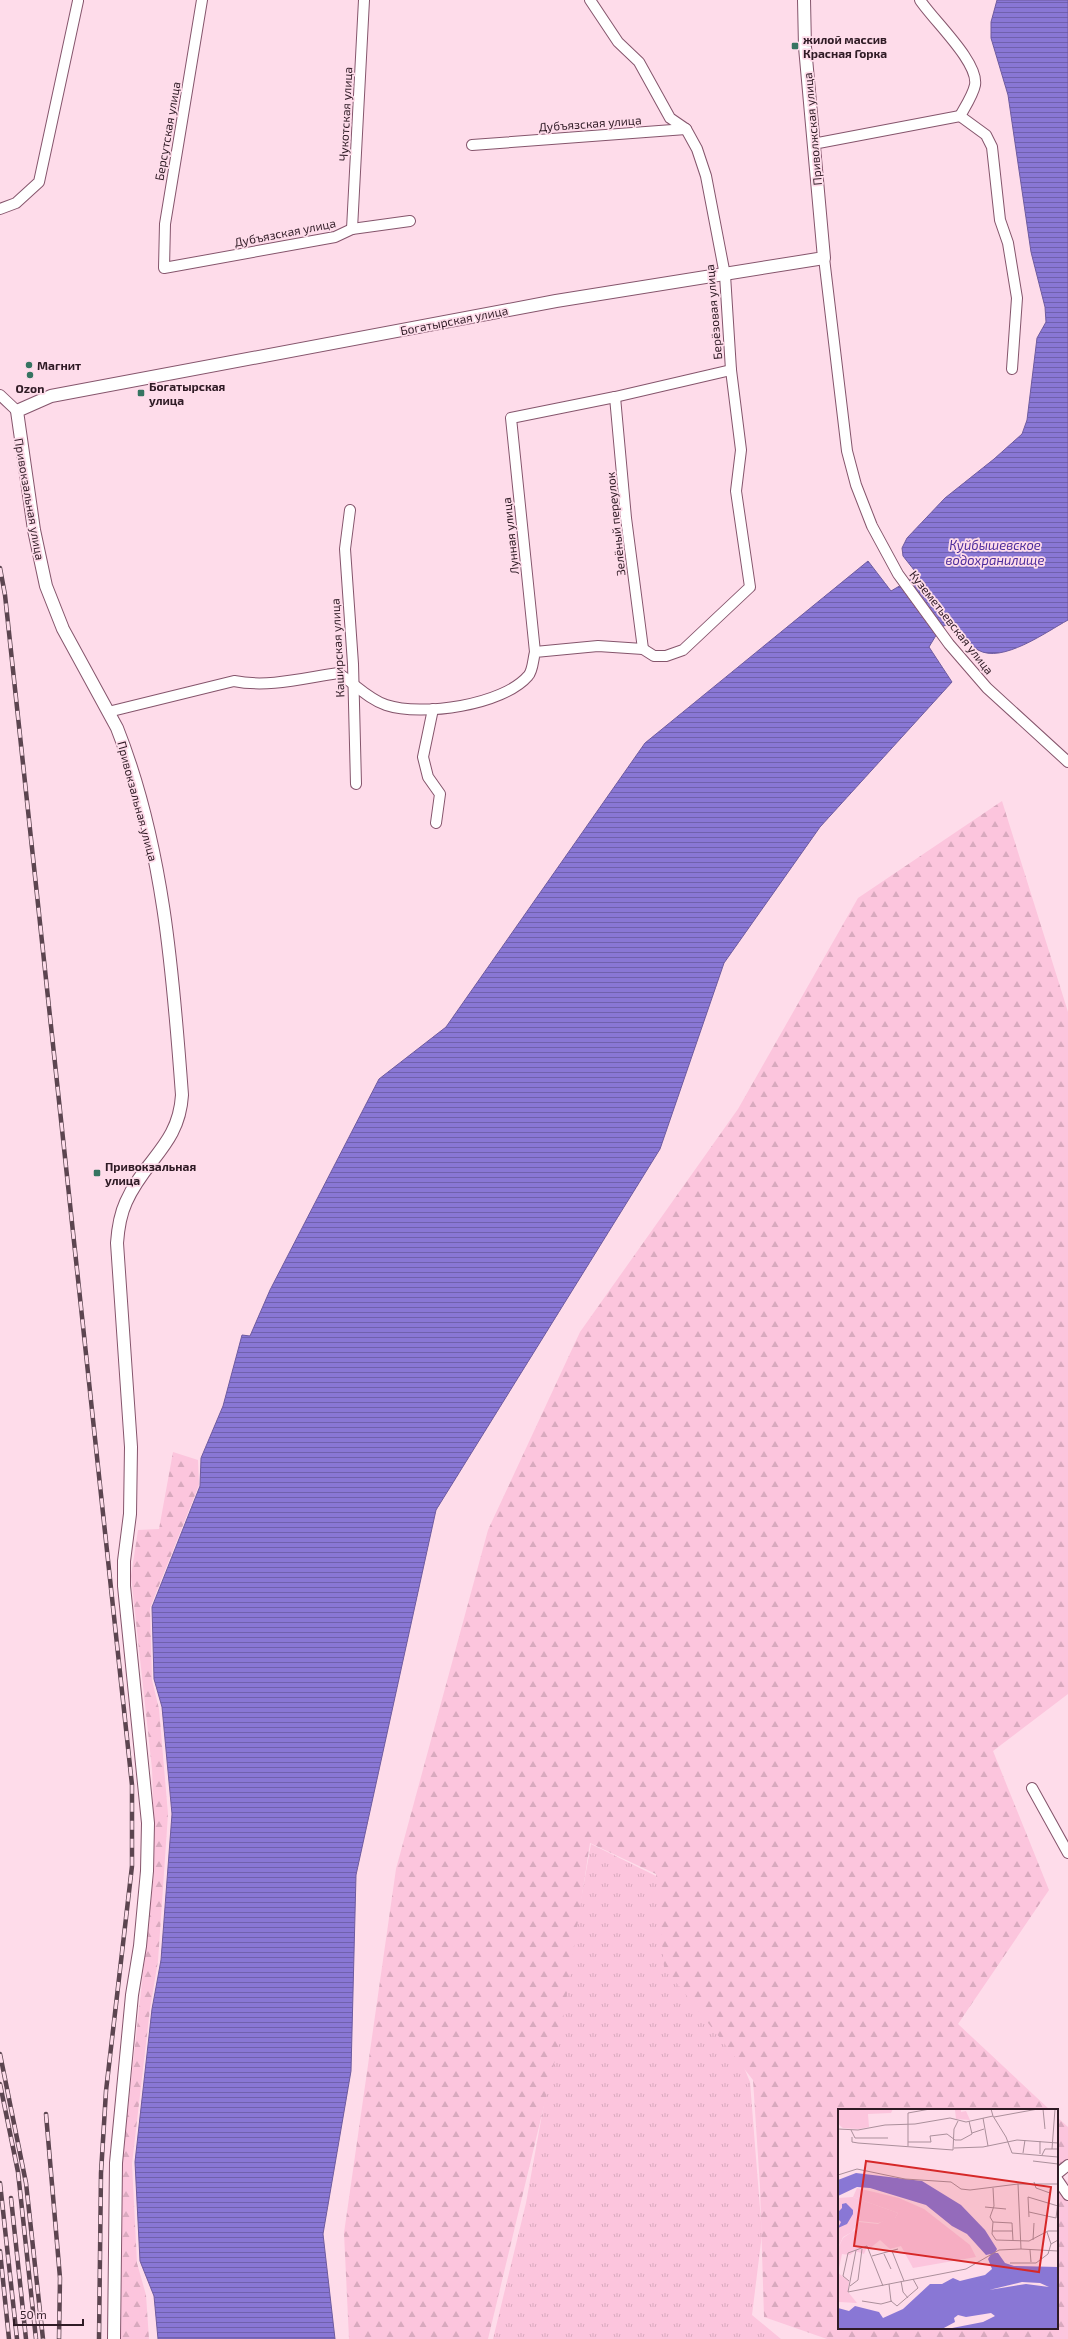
<svg xmlns="http://www.w3.org/2000/svg" width="1068" height="2339" font-family="'Exo 2',sans-serif">
	<defs>
		<pattern id="grass-tufts" width="24" height="20" patternUnits="userSpaceOnUse"><rect width="24" height="20" fill="#fcc5dd"/><path d="M3 7l-1-3M5 7V3M7 7l1-3M15 17l-1-3M17 17v-4M19 17l1-3" fill="none" stroke="#d8a9be"/></pattern>
		<pattern id="forest-firs" width="22" height="20" patternUnits="userSpaceOnUse"><rect width="22" height="20" fill="#fcc5dd"/><path d="M5 1l3.5 6h-7zM16 11l3.5 6h-7z" fill="#d8a9be"/></pattern>
		<pattern id="water-rules" width="6" height="5" patternUnits="userSpaceOnUse"><rect width="6" height="5" fill="#8977d5"/><path d="M0 2.5h6" fill="none" stroke="#7061ad"/></pattern>
	</defs>
	<rect width="100%" height="100%" fill="#fedcea"/>
	<path fill="url(#grass-tufts)" d="M591 1844 656 1876 667 1921 695 1948 750 2082 762 2234 752 2315 781 2339H493L526 2203Z"/>
	<g fill="url(#forest-firs)">
		<path d="M1002 801 1068 1012V1694L993 1751 1049 1890 958 2024 1050 2110H839V2328H1057V2117L1068 2127V2161L1057 2172 1068 2182V2339H827L764 2317 760 2187 753 2080 664 1967 656 1874 590 1843 560 2039 488 2339H349L344 2233 396 1869 488 1530 580 1332 738 1109 858 898Z"/>
		<path d="M173 1452 198 1460 199 1485 150 1608 152 1680 159 1709 168 1814 158 1961 150 2009 132 2164 137 2263 146 2295 149 2339H121L122 2163 154 1874V1823L152 1769 131 1576 138 1530 159 1529Z"/>
	</g>
	<path fill="url(#water-rules)" stroke="#6e5ba0" d="M997 0H1068V620C1046 632 1002 664 978 650 969 645 961 630 954 622L941 627 929 647 952 682 820 827 724 963 660 1149 436 1510 356 1875 351 2071 323 2234 335 2339H158L154 2296 140 2261 135 2162 152 2009 161 1960 172 1814 162 1707 154 1679 152 1607 200 1486 201 1458 223 1406 242 1335 250 1336 270 1290 379 1079 446 1027 645 743 868 561 891 591 918 575 903 556 902 548 907 538 945 498 994 459 1022 434 1027 420 1037 338 1046 322 1045 307 1031 252 1008 95 991 38V22Z"/>
	<g fill="none" stroke-linecap="round" stroke-linejoin="round">
		<g stroke="#85556c" stroke-width="12">
			<g id="minor">
				<path d="M202 0 165 224 164 268 335 237 352 229 410 221"/>
				<path d="M920 0C932 19 979 62 975 85 973 95 965 107 960 116L986 135 992 147 1000 220 1008 243 1017 298 1012 369"/>
				<path d="M813 144 960 116"/>
				<path d="M472 145 686 129"/>
				<path d="M0 209 16 203 39 182 78 1"/>
				<path d="M352 229 364 0"/>
				<path d="M824 258 847 451 856 485 872 526 898 574 949 644 987 688 1068 762"/>
				<path d="M0 395 17 411"/>
				<path d="M615 397 626 518 643 649"/>
				<path d="M350 510 345 549 353 664 356 784"/>
				<path d="M535 652 511 418 615 397 731 370"/>
				<path d="M433 709 423 757 428 777 440 794 436 823"/>
				<path d="M108 712 234 681C268 688 304 678 338 673 354 683 368 699 386 705 422 717 503 705 528 676 533 671 533 659 535 652L598 646 643 649 654 656H666L683 650 750 587 736 491 741 450 731 370 725 275 706 176 697 149 686 129 670 118 639 62 618 42 590 0"/>
				<path d="M1032 1788 1068 1853"/>
				<path d="M1057 2174 1068 2165"/>
				<path d="M1057 2179 1068 2195"/>
			</g>
		</g>
		<g stroke="#85556c" stroke-width="14">
			<path id="major" d="M114 2339 116 2163 132 1995 140 1946 147 1871 148 1823 124 1586V1561L130 1514 131 1447 117 1243C118 1229 120 1215 126 1202 145 1159 179 1145 182 1095 173 972 163 844 117 728L63 629 46 586 34 530 17 411 51 396 556 301 824 258 805 47 804 0"/>
		</g>
		<use href="#minor" stroke="#fff" stroke-width="10"/>
		<use href="#major" stroke="#fff" stroke-width="12"/>
		<g stroke="#5c4550" stroke-width="4.5">
			<g id="rail">
				<path d="M0 568 5 595 132 1785V1866L106 2091 101 2173 99 2339"/>
				<path d="M0 2054 26 2183 43 2339"/>
				<path d="M0 2084 18 2172 36 2339"/>
				<path d="M46 2114 60 2278 59 2339"/>
				<path d="M0 2183 17 2339"/>
				<path d="M11 2198 26 2339"/>
				<path d="M0 2251 9 2339"/>
			</g>
		</g>
		<use href="#rail" stroke="#fedcea" stroke-width="3" stroke-dasharray="9" stroke-linecap="butt"/>
	</g>
	<g fill="#367461" stroke="#fedcea" stroke-width="1.5">
		<rect x="791" y="42" width="8" height="8" rx="2"/>
		<circle cx="29" cy="365" r="4"/>
		<circle cx="30" cy="375" r="4"/>
		<rect x="137" y="389" width="8" height="8" rx="2"/>
		<rect x="93" y="1169" width="8" height="8" rx="2"/>
	</g>
	<g text-anchor="middle" dominant-baseline="central" stroke-width="3.5" stroke-linejoin="round" paint-order="stroke">
		<g font-size="12" font-weight="bold" fill="#2f1b25" stroke="#fedcea" text-anchor="start">
			<text x="803" y="39">жилой массив<tspan x="803" dy="14">Красная Горка</tspan></text>
			<text x="37" y="365">Магнит</text>
			<text x="149" y="386">Богатырская<tspan x="149" dy="14">улица</tspan></text>
			<text x="30" y="388" text-anchor="middle">Ozon</text>
			<text x="105" y="1166">Привокзальная<tspan x="105" dy="14">улица</tspan></text>
		</g>
		<g font-size="12" fill="#2f1b25" stroke="#fedcea">
			<text transform="translate(345 114) rotate(-87)">Чукотская улица</text>
			<text transform="translate(590 123) rotate(-4)">Дубъязская улица</text>
			<text transform="translate(812 129) rotate(-95)">Приволжская улица</text>
			<text transform="translate(167 131) rotate(-80)">Берсутская улица</text>
			<text transform="translate(285 232) rotate(-11)">Дубъязская улица</text>
			<text transform="translate(713 312) rotate(-95)">Берёзовая улица</text>
			<text transform="translate(454 320) rotate(-11)">Богатырская улица</text>
			<text transform="translate(30 499) rotate(80)">Привокзальная улица</text>
			<text transform="translate(615 524) rotate(-96)">Зелёный переулок</text>
			<text transform="translate(510 536) rotate(-96)">Лунная улица</text>
			<text transform="translate(952 622) rotate(52)">Куземетьевская улица</text>
			<text transform="translate(337 648) rotate(-93)">Каширская улица</text>
			<text transform="translate(138 801) rotate(75)">Привокзальная улица</text>
		</g>
		<g font-size="13" font-style="italic" fill="#4e2d9c" stroke="#fedcea">
			<text x="995" y="545">Куйбышевское<tspan x="995" dy="15">водохранилище</tspan></text>
		</g>
	</g>
	<g transform="translate(838 2109)">
		<rect width="220" height="220" fill="#fedcea"/>
		<path d="M15 88 60 104 57 109 40 114 21 112 14 123 5 128 0 139V89Z" fill="#fcc5dd"/>
		<path d="M0 0H55L53 4 30 5 31 18 21 20 5 19 0 15ZM19 79 61 89 86 100 132 136 138 148 75 159 63 137 52 140 42 131 31 140 29 138 26 145 17 142 12 146 4 145 0 164 11 172 10 183 19 194 1 193 0 192V139L5 129 17 121 21 113 40 115 50 109H57L60 104 15 88Z" fill="#fcc5dd"/>
		<path d="M123 0V3L128 2 132 11 118 10 117 1Z" fill="#fcc5dd"/>
		<path d="M18 64 84 72 123 96 147 121 159 140 157 144H160L167 154 176 157 220 158V220H109L145 213 157 207 153 204 128 208 120 206 116 209 117 213 104 220H0V199L11 202 17 197 41 203 45 209 65 200 92 175H104L115 169 122 172 130 170 147 166 154 160 150 150 153 145 148 146 129 125 114 117 88 96 32 79 19 78 0 87V71ZM184 173 202 174 211 178 188 175 151 181ZM8 94 15 101V105L9 115 0 119 3 113 0 110 1 102 4 99V95Z" fill="#8977d5" fill-rule="evenodd"/>
		<path fill="none" stroke="#ab8f9b" stroke-width="1" d="M205 0 207 20M155 7 168 28 174 44 220 48M156 8 200 0M145 9 150 37M0 20 20 21 47 16 77 15 112 9 128 13 155 7 153 0M13 21 17 29H50M134 24 146 20M14 28V33L20 34 115 41 116 20 120 12M202 32V45M70 33H93L92 27 109 25 117 31H123L134 25 131 12M70 37V4L92 0M116 39 145 38 179 31 220 34M214 40 217 0M185 44 187 31M204 46 207 40H220M195 52 220 55M0 66 19 60 67 70 113 73 123 80 132 81 180 75 183 140 220 142M196 73 198 79 212 84M180 75H220M155 79 156 97 152 108 155 113 154 125 158 131 191 132 210 122H220M147 98 168 100M191 103 218 109 220 93M191 108 190 88 220 97M155 113 174 114 175 132M154 122H174M209 123 213 135M195 131 196 114M18 141 10 183 128 160 161 141 183 140M192 141 193 153M54 142 66 172M46 145 53 160M34 147 60 140M172 154H198L210 145 213 135 220 131M11 172 5 167 10 144 29 137 45 177M63 172 65 183 70 189M51 175 53 192 59 197 80 179 75 170M12 177 20 171 24 140M24 192 43 195 54 192"/>
		<path fill="#d62828" fill-opacity="0.15" stroke="#d62828" stroke-width="2" d="M28 52 213 78 201 163 16 137Z"/>
		<rect width="220" height="220" fill="none" stroke="#2f1b25" stroke-width="2"/>
	</g>
	<path d="M14 2319v6h69v-6" fill="none" stroke="#2f1b25" stroke-width="2"/>
	<text x="20" y="2319" font-size="12" fill="#2f1b25" stroke="#fedcea" stroke-width="3" paint-order="stroke">50 m</text>
</svg>
